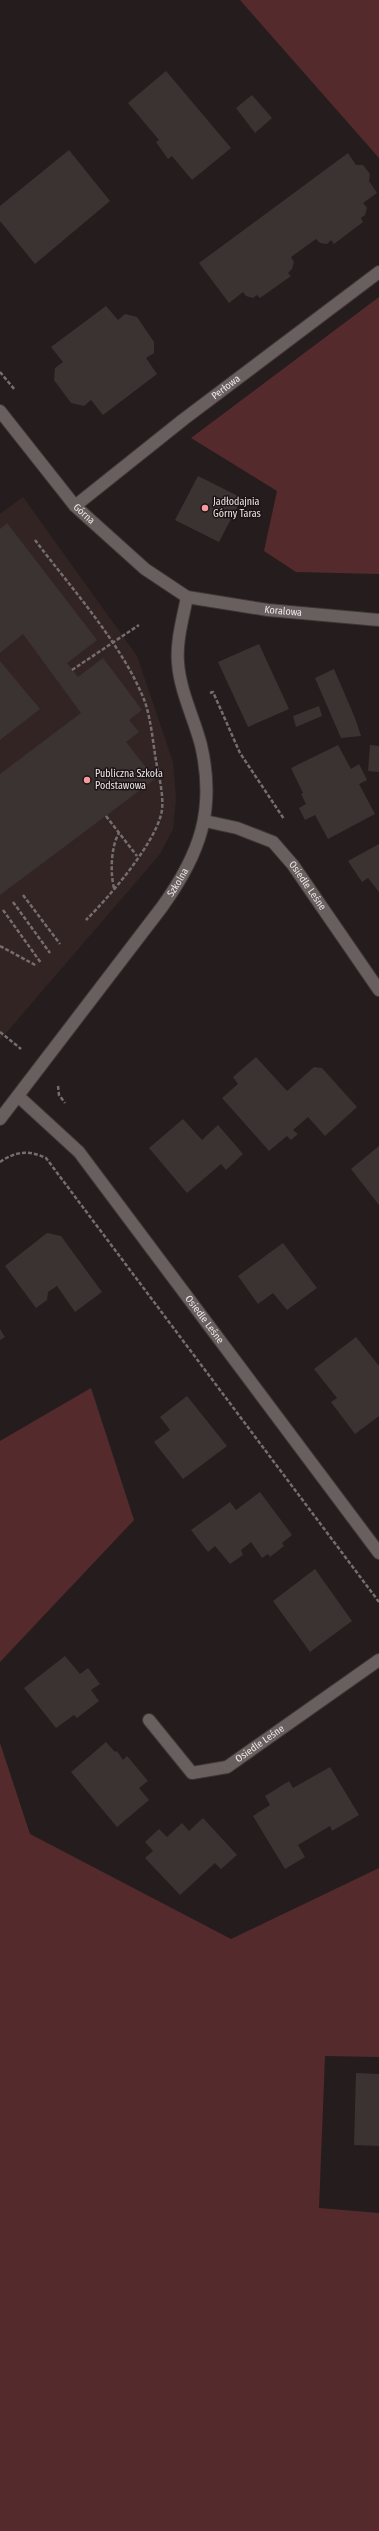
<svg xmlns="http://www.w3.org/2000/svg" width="379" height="2531" font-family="'Fira Sans Condensed',sans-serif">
	<rect width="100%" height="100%" fill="#251d1d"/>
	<path fill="#332424" d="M23 497 137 656 173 762 176 798 173 829 160 854 0 1040V514Z"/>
	<g fill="#552a2c">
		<path d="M240 0H379V158Z"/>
		<path d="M379 297V574L296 572 264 551 277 491 191 438Z"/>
		<path d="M91 1388 134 1520 0 1662V1441Z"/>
		<path d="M0 1743 30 1834 231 1939 379 1868V2057L325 2056 319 2208 379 2213V2531H0Z"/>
	</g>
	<g fill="#3b3232">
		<path d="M166 71 231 148 192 180 172 156 168 159 156 142 159 140 128 103Z"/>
		<path d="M252 95 272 118 255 133 236 108Z"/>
		<path d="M69 150 110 201 35 264 0 221V206Z"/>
		<path d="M348 153 356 165H363L370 174 369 181 377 193 363 203 367 208 365 215 361 218 363 222 334 244 331 240 327 244 320 243 316 239 291 257 294 262 292 269 288 273 291 276 260 298 257 295 253 298 246 296 243 292 229 303 199 263Z"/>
		<path d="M106 306 118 320 125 314 137 317 154 342V353L146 358 157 374 103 415 91 400 84 406 71 403 54 380 55 368 63 362 51 347Z"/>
		<path d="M198 476 242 498 219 542 175 520Z"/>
		<path d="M7 523 97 640 67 663 78 677 103 658 142 710 129 720 139 732 126 742 155 779 0 895V774L81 713 23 634 0 653V529Z"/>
		<path d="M259 644 289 709 248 727 218 662Z"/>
		<path d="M0 661 40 709 0 740Z"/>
		<path d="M334 669 355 718 361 736 341 738 315 678Z"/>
		<path d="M319 706 322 716 296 727 293 716Z"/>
		<path d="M338 745 351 769 359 764 367 780 359 784 375 814 328 839 315 815 305 820 299 808 306 804 301 794 303 793 291 768Z"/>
		<path d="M370 745 379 746V772L368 771Z"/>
		<path d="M379 844V892L368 878 362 882 348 861Z"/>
		<path d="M256 1057 287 1091 314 1067 322 1068 357 1107 325 1136 308 1117 293 1130 298 1134 291 1140 287 1136 269 1151 222 1098 238 1084 233 1077Z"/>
		<path d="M183 1119 202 1140 218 1125 243 1154 226 1170 221 1164 187 1193 149 1148Z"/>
		<path d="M379 1146V1205L351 1169Z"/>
		<path d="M47 1233 61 1236 102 1292 75 1312 57 1286 48 1292 47 1300 36 1308 5 1266Z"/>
		<path d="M283 1243 317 1288 287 1310 273 1293 258 1304 238 1276Z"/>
		<path d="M0 1329 5 1337 0 1340Z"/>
		<path d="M356 1337 379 1366V1416L355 1434 331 1402 337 1398 314 1369Z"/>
		<path d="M187 1396 227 1446 183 1479 154 1442 170 1430 160 1417Z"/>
		<path d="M260 1492 292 1535 282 1543 284 1546 270 1557 268 1554 262 1558 251 1542 241 1550 243 1555 230 1564 215 1546 208 1552 191 1530 230 1502 236 1510Z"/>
		<path d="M315 1569 352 1621 310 1652 273 1601Z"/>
		<path d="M65 1656 80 1674 88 1668 100 1684 91 1690 99 1701 77 1718 74 1715 56 1728 24 1688Z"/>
		<path d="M106 1742 115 1752 117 1751 123 1760 127 1756 148 1781 139 1788 149 1800 117 1827 71 1772Z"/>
		<path d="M330 1767 359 1815 332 1831 330 1826 298 1845 305 1857 285 1869 253 1816 270 1805 265 1796 289 1781 293 1788Z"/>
		<path d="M203 1818 237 1855 221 1869 215 1863 180 1895 145 1858 153 1851 145 1842 159 1829 167 1837 182 1823 189 1831Z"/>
		<path d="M356 2073 379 2074V2146L354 2145Z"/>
	</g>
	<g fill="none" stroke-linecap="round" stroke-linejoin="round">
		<g stroke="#3f3838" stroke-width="14">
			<g id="street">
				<path id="s1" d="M75 506 184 419 379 272"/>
				<path id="s2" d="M205 821 237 828 273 842 293 865 379 990"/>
				<path id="s3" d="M18 1096 79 1152 379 1553"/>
				<path id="s4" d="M149 1720 192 1773 227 1767 379 1660"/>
			</g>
		</g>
		<g stroke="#3f3838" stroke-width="14">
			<g id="secondary">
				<path id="s5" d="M0 411 75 506 145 569 187 597 268 610 379 620"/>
				<path id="s6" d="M0 1119 162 907C200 854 216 810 201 745 194 718 180 691 178 663 176 641 183 618 187 597"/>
			</g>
		</g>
		<g stroke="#756e6e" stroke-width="2.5" stroke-dasharray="4 2" stroke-linecap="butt">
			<path d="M0 372 15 390"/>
			<path d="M35 540C71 588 123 645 145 702 151 720 153 742 156 761 159 777 165 799 161 815 152 847 110 896 86 920"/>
			<path d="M72 670 139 625"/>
			<path d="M210 693 213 692 240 753 284 819"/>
			<path d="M106 816 137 856"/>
			<path d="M114 888C110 873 111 846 119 833"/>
			<path d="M23 895 60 944"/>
			<path d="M13 902 50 953"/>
			<path d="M3 910 41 963"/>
			<path d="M0 946 37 966"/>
			<path d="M0 1032 21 1049"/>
			<path d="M58 1086 59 1095 65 1103"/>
			<path d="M0 1162C16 1151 29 1150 46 1158L379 1602"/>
		</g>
		<use href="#street" stroke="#695f5f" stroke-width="12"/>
		<use href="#secondary" stroke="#695f5f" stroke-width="12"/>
	</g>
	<g fill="#f59b9d" stroke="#1c1414" stroke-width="1.5">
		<circle cx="205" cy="508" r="4"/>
		<circle cx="87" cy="780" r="4"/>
	</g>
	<g text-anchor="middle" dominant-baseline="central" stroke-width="3" stroke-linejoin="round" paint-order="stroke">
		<g font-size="10" fill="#ece6e6" stroke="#1c1414">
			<text stroke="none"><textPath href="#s1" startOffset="192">Perłowa</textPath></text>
			<text stroke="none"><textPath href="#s5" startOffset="133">Górna</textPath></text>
			<text stroke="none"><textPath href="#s5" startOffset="363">Koralowa</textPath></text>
			<text stroke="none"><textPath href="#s6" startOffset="296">Szkolna</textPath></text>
			<text stroke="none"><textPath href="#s2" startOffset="127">Osiedle Leśne</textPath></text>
			<text stroke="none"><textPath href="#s3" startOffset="292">Osiedle Leśne</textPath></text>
			<text stroke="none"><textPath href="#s4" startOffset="144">Osiedle Leśne</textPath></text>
		</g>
		<g font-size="10" fill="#ece6e6" stroke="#1c1414" text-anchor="start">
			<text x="213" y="502">Jadłodajnia<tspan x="213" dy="12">Górny Taras</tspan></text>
			<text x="95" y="774">Publiczna Szkoła<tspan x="95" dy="12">Podstawowa</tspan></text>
		</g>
	</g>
</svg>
